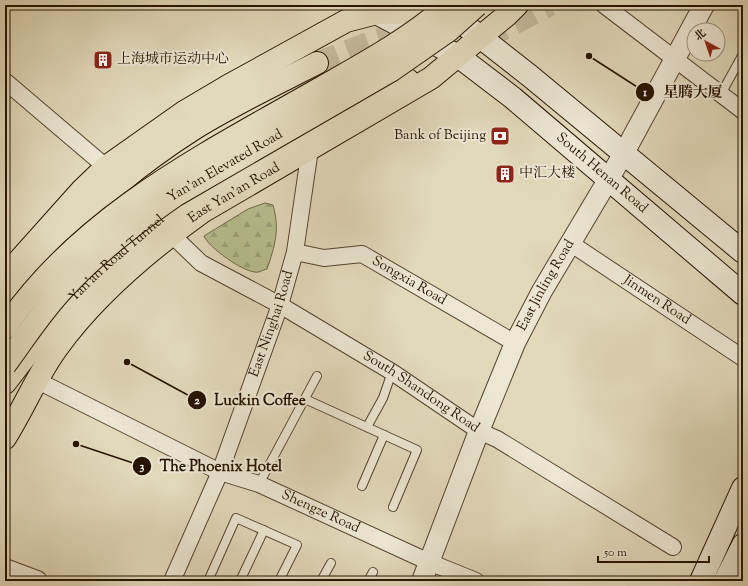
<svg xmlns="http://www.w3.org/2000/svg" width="748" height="586" font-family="'Sorts Mill Goudy','Noto Serif SC',serif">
	<defs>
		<pattern id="forest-firs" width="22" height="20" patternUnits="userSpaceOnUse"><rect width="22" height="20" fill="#b6be8e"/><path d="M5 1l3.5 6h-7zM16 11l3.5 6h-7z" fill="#9ca279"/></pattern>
	</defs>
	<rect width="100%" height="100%" fill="#e2d9bb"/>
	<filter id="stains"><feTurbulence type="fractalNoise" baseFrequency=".005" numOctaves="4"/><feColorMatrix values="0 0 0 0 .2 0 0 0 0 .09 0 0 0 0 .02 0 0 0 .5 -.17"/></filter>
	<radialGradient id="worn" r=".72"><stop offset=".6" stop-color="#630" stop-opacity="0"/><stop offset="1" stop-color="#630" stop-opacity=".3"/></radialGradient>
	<path fill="url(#forest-firs)" stroke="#6e6847" d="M265 203 273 205C280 229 275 246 267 269 263 270 258 273 255 272 242 271 209 248 204 236L248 209Z"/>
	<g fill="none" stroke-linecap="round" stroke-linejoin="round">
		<g stroke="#c6bb9f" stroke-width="22" stroke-dasharray="22 11" stroke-linecap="butt">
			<path d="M485 39 550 5"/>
			<path d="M317 63 373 41 416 28"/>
		</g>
		<g stroke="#55442f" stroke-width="10">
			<g id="service">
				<path d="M721 94 743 54"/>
				<path d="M305 399 417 450 393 507"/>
				<path d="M367 427 383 398 392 372"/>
				<path d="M259 484 317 376"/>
				<path d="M362 486 384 435"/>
				<path d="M208 581 236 518 297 545 279 581"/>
				<path d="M240 581 264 530"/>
				<path d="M321 581 331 563"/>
				<path d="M368 581 373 572"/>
			</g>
		</g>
		<g stroke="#55442f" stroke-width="18">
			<g id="minor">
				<path d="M604 5 743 111"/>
				<path d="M5 81 106 167"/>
				<path id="s1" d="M171 234 201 263 280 305 392 372 479 431 497 439 673 547"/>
				<path id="s2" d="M570 243 743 358"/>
				<path id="s3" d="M295 252 324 258 362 254 515 343"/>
				<path id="s4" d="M36 380 220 472 259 484 429 562 476 581"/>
				<path id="s5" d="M172 581 220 472 280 305 295 252 310 149"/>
			</g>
		</g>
		<g stroke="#55442f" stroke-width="22">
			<g id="tertiary">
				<path d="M5 569 37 581"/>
				<path id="s6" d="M422 581 479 431 515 343 542 291 624 153 704 5"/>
			</g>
		</g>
		<g stroke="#261300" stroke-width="24">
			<g id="secondary">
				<path id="s7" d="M361 5 458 56 513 98 743 294"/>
				<path d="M443 12 470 29 530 76 743 252"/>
				<path d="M701 581 743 488"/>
				<path d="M725 581 743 545"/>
			</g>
		</g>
		<g stroke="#261300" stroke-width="24">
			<g id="primary">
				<path d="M5 276 81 191 106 167 184 112 228 86 346 21 377 13H399L440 5"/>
				<path id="s8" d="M5 438C24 408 36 377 57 348 95 295 149 250 202 212L431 78 507 15 517 5"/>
			</g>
		</g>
		<g stroke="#261300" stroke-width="24">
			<g id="trunk">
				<path d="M5 305C56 234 121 175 195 128 234 104 276 84 317 63"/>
				<path id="s9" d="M5 383 59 313 98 274 162 219 199 195 408 80"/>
			</g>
		</g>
		<use href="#service" stroke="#ece6d3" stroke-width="8"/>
		<use href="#minor" stroke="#ece6d3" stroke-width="16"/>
		<use href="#tertiary" stroke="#ece6d3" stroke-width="20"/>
		<use href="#secondary" stroke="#ece6d3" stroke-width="22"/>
		<use href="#primary" stroke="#e2d9bb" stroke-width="22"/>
		<use href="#trunk" stroke="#e2d9bb" stroke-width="22"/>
		<g stroke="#261300" stroke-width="24" stroke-linecap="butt">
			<g id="trunk-bridge">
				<path d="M5 328C79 218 199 157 312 93 359 66 407 41 448 5"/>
				<path id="s10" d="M5 365C24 339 42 311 64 288 97 252 136 223 176 195L392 70 448 31 477 5"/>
			</g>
		</g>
		<use href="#trunk-bridge" stroke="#e2d9bb" stroke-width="22"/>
	</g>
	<defs>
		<g id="building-square" transform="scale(1)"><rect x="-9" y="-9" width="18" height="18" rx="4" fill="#8f2418" stroke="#ece6d3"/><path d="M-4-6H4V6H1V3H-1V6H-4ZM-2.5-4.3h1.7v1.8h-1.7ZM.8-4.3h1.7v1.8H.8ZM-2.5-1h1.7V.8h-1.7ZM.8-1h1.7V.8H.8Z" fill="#fff"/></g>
		<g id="bank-square" transform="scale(1)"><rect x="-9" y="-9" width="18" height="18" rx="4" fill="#8f2418" stroke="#ece6d3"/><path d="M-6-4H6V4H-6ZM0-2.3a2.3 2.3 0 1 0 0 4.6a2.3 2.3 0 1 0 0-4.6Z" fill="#fff"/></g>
	</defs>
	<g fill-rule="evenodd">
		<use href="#building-square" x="103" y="60"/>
		<use href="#bank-square" x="500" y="136"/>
		<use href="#building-square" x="505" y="174"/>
	</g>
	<g text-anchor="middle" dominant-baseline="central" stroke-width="4" stroke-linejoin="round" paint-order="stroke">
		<g font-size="14" fill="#261300" stroke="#ece6d3" text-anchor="start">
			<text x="117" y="60">上海城市运动中心</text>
			<text x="486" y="136" text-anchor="end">Bank of Beijing</text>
			<text x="519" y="174">中汇大楼</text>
		</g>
		<g font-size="14" fill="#261300" stroke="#ece6d3">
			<text stroke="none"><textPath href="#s10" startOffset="300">Yan'an Elevated Road</textPath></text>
			<text stroke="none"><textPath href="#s7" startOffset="295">South Henan Road</textPath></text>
			<text stroke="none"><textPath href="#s8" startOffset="341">East Yan'an Road</textPath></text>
			<text stroke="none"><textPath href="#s9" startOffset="168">Yan'an Road Tunnel</textPath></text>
			<text stroke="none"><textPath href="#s3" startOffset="122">Songxia Road</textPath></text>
			<text stroke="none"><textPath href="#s6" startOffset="321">East Jinling Road</textPath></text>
			<text stroke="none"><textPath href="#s2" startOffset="104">Jinmen Road</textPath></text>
			<text stroke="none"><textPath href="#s5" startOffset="276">East Ninghai Road</textPath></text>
			<text stroke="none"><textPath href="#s1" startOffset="297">South Shandong Road</textPath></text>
			<text stroke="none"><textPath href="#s4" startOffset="314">Shengze Road</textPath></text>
		</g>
	</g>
	<path fill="none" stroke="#261300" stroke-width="1.5" d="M589 56L645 92M127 362L197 400M76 444L142 466"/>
	<g fill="#261300" stroke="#ece6d3" stroke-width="1.5">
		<circle cx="589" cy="56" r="4"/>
		<circle cx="127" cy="362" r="4"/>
		<circle cx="76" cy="444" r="4"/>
		<circle cx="645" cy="92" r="10"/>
		<circle cx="197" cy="400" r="10"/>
		<circle cx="142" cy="466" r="10"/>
	</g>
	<g font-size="12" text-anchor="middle" font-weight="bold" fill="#fff">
		<text x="645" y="96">1</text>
		<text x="197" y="404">2</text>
		<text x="142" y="470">3</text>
	</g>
	<g font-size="15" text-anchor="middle" font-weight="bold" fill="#261300" stroke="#ece6d3" stroke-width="4" stroke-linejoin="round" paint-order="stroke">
		<text x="693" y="97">星腾大厦</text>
		<text x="260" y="405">Luckin Coffee</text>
		<text x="221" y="471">The Phoenix Hotel</text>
	</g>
	<rect width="748" height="586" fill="none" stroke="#e2d9bb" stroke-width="20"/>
	<rect x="6" y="6" width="736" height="574" fill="none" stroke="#261300" stroke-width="2"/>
	<rect x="10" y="10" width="728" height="566" fill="none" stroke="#261300"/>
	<g transform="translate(706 42) rotate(320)"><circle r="19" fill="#ece6d3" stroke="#9d927f"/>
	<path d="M0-3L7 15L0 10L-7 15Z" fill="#8f2418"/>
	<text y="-6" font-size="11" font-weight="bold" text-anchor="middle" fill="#261300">北</text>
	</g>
	<path d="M598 556v6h111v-6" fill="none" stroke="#261300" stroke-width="2"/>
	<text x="604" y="556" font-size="12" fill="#261300" stroke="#ece6d3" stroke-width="3" paint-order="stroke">50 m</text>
	<rect width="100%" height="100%" filter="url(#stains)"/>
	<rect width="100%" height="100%" fill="url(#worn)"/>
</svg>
